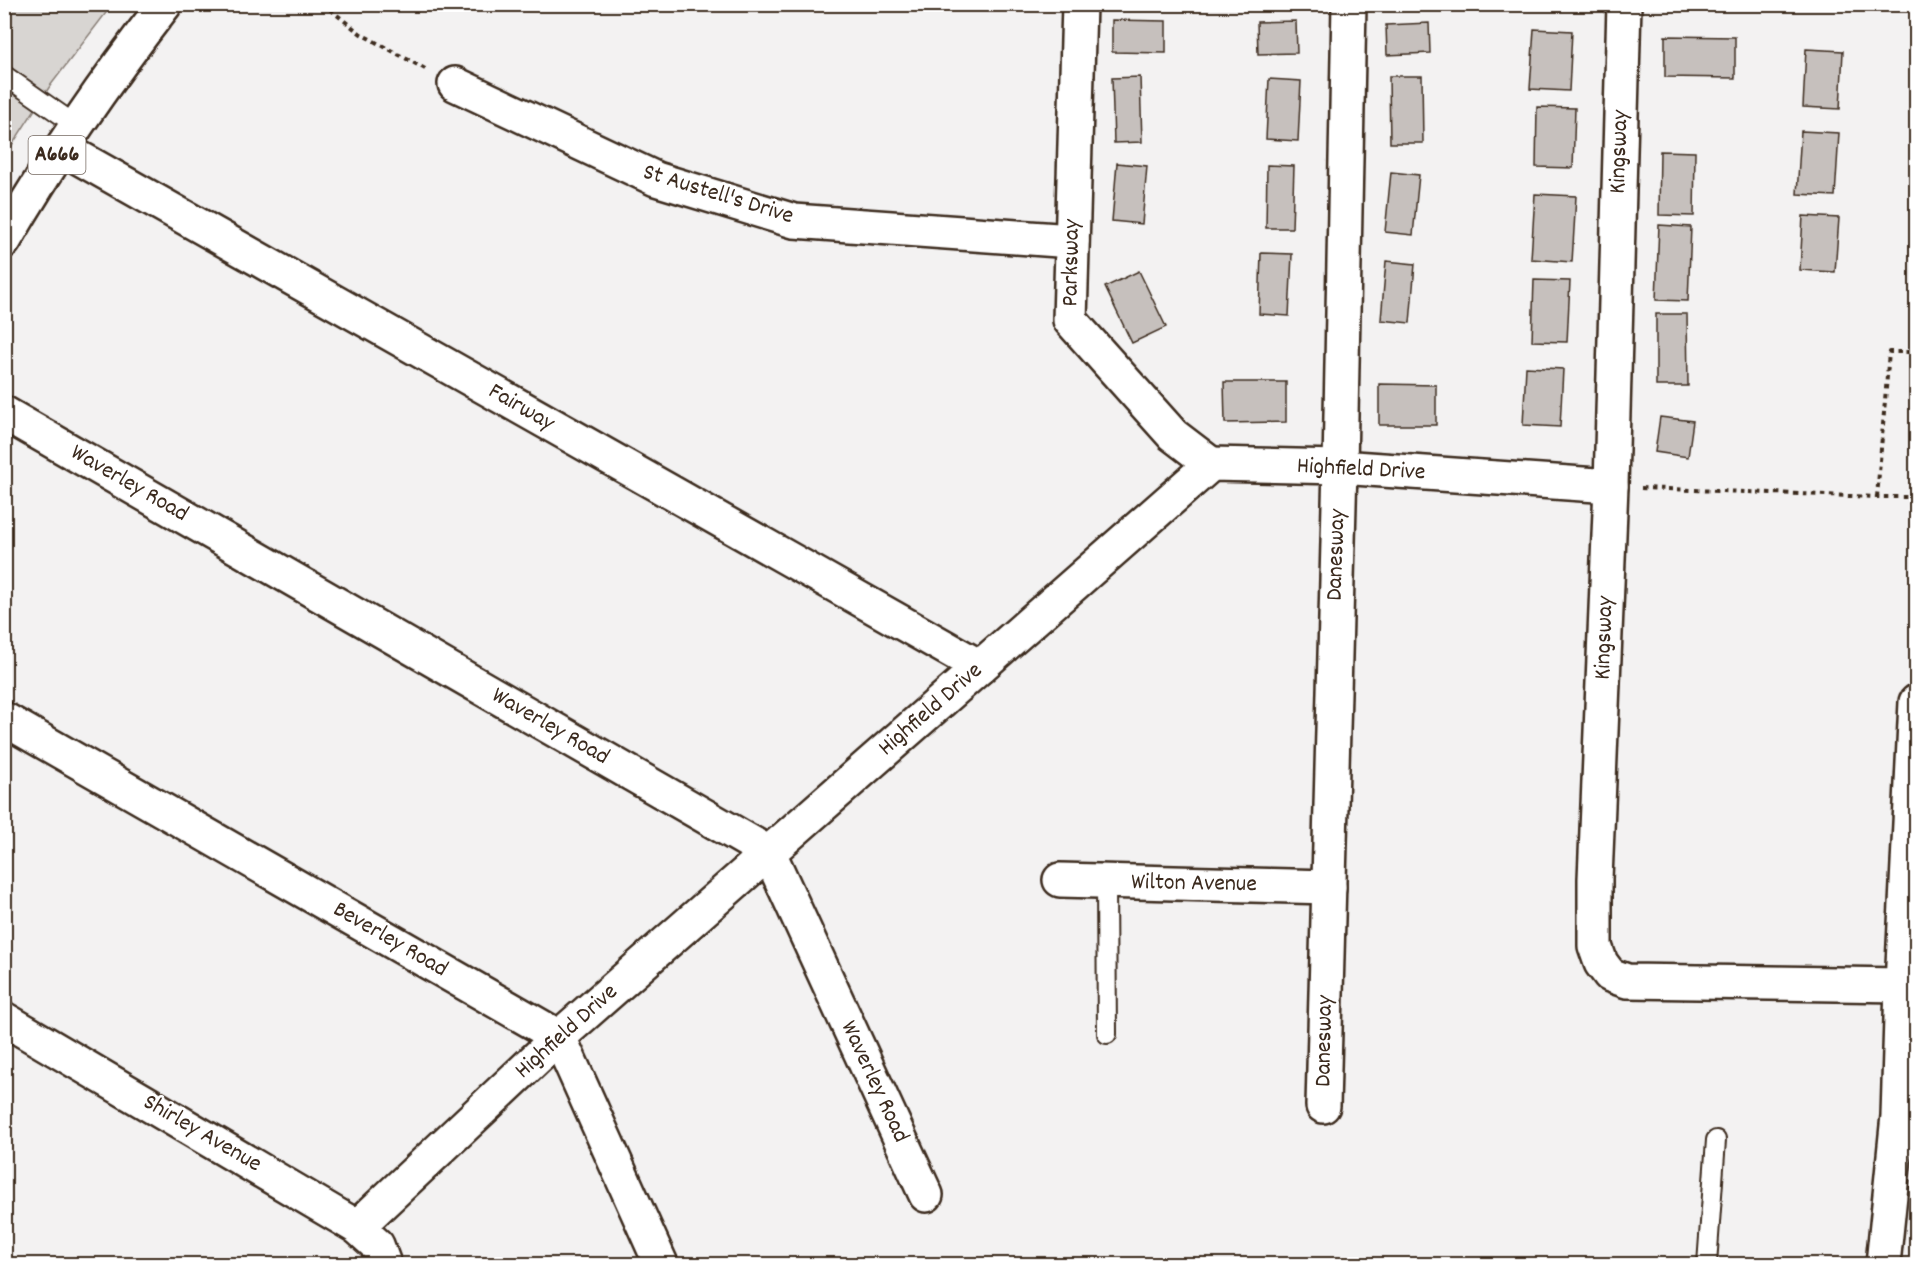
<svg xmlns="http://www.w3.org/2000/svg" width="1921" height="1269" font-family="Dekko,sans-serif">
	<rect width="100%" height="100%" fill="#f3f2f2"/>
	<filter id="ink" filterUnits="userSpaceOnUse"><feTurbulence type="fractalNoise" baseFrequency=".0167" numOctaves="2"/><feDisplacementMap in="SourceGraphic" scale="12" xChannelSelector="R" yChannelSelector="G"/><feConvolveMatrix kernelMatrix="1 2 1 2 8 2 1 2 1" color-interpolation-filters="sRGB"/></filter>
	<g filter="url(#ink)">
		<path fill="#d8d5d2" stroke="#8a8078" stroke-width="1.5" d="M5 5H112L50 86 5 156Z"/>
		<g fill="#c6c0bd" stroke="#3b2a1e" stroke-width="1.5">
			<path d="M1112 20 1166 21V53L1112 52Z"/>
			<path d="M1296 21 1297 53 1258 54 1257 22Z"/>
			<path d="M1429 23 1430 53 1387 55 1386 25Z"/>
			<path d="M1534 29 1572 31 1569 91 1530 89Z"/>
			<path d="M1665 36 1735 37V78L1665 77Z"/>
			<path d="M1806 49 1843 51 1840 109 1803 107Z"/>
			<path d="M1389 76H1422L1423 143H1390Z"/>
			<path d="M1140 77 1142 142 1114 143 1112 78Z"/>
			<path d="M1269 79 1301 81 1298 141 1266 139Z"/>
			<path d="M1537 107 1575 108 1573 168 1536 167Z"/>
			<path d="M1801 131 1839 133 1835 196 1797 194Z"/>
			<path d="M1660 151 1695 152 1694 216 1659 215Z"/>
			<path d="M1117 163 1147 166 1142 224 1112 221Z"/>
			<path d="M1267 165 1294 166 1292 228H1266Z"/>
			<path d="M1391 172 1419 175 1413 235 1385 232Z"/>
			<path d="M1535 194 1576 196 1572 262 1531 259Z"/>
			<path d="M1803 216 1839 218 1835 272 1800 270Z"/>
			<path d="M1659 225 1691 227 1688 301 1656 300Z"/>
			<path d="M1261 253 1292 254 1289 316 1259 314Z"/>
			<path d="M1386 261 1415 264 1410 323 1381 320Z"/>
			<path d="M1139 271 1166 327 1132 343 1105 287Z"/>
			<path d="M1534 280 1570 281 1567 342 1532 341Z"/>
			<path d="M1656 314H1687L1688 386H1656Z"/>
			<path d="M1526 367 1563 369 1560 427 1523 425Z"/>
			<path d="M1224 382H1286V422L1225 423Z"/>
			<path d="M1379 384 1436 385V425H1379Z"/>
			<path d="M1660 417 1693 421 1688 457 1655 452Z"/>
		</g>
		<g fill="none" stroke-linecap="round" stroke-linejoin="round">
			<g stroke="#3b2a1e" stroke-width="22">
				<g id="lane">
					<path d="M4 75 77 126"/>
					<path d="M1106 882 1107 1034"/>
					<path d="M1707 1264 1716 1140"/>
				</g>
			</g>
			<g stroke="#3b2a1e" stroke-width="38">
				<g id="street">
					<path d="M1079 4 1070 320 1173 435 1211 464"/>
					<path d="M1624 4 1611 486 1595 879V946L1601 963 1610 975 1627 981 1902 985"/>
					<path d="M455 84 656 179 794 221 1072 241"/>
					<path d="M62 148 980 667"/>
					<path d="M4 413 769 853 926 1195"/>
					<path d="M4 719 559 1037 661 1264"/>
					<path d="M1060 880 1329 887"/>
					<path d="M4 1019 357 1227 377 1245 384 1264"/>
					<path d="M1323 1106 1340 467 1349 4"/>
					<path d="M357 1227 559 1037 1211 464 1340 467 1611 486"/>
				</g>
			</g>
			<g stroke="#3b2a1e" stroke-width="38">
				<g id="primary">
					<path d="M4 241C52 158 106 80 165 4"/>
					<path d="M1883 1264 1898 1116 1902 985 1916 702"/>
				</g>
			</g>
			<g stroke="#3b2a1e" stroke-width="4" stroke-dasharray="4.5 4.5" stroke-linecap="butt">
				<path d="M323 4 361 34 427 70"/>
				<path d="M1641 488 1877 497H1916"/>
				<path d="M1877 497 1889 352H1916"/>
			</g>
			<use href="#lane" stroke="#fff" stroke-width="18"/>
			<use href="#street" stroke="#fff" stroke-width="33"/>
			<use href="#primary" stroke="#fff" stroke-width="33"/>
		</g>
	</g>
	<g text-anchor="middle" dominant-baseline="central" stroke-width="5" stroke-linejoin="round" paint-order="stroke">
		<rect fill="#fff" stroke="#766a62" stroke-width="1.5" x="28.5" y="136" width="57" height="38" rx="4.5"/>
		<g font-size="22" font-weight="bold" fill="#3b2a1e">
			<text x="57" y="155">A666</text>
		</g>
		<g font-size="24" fill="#3b2a1e" stroke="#fff">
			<text transform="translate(1620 152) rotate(-88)">Kingsway</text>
			<text transform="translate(718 195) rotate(17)">St Austell's Drive</text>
			<text transform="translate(1072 263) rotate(-89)">Parksway</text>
			<text transform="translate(521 408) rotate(30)">Fairway</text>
			<text transform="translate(1361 470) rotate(3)">Highfield Drive</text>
			<text transform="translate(129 484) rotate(30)">Waverley Road</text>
			<text transform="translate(1337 555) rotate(-88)">Danesway</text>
			<text transform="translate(1605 638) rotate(-88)">Kingsway</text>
			<text transform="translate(931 710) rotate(-41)">Highfield Drive</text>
			<text transform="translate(550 727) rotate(30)">Waverley Road</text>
			<text transform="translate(1194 884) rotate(1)">Wilton Avenue</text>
			<text transform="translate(390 940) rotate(30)">Beverley Road</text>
			<text transform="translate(567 1032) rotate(-42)">Highfield Drive</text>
			<text transform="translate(1325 1041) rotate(-89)">Danesway</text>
			<text transform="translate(874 1082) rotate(65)">Waverley Road</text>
			<text transform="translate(202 1134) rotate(30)">Shirley Avenue</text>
		</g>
	</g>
	<rect width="1921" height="1269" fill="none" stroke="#fff" stroke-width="24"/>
	<rect x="12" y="12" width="1897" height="1245" fill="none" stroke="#3b2a1e" stroke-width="2" filter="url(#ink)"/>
</svg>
